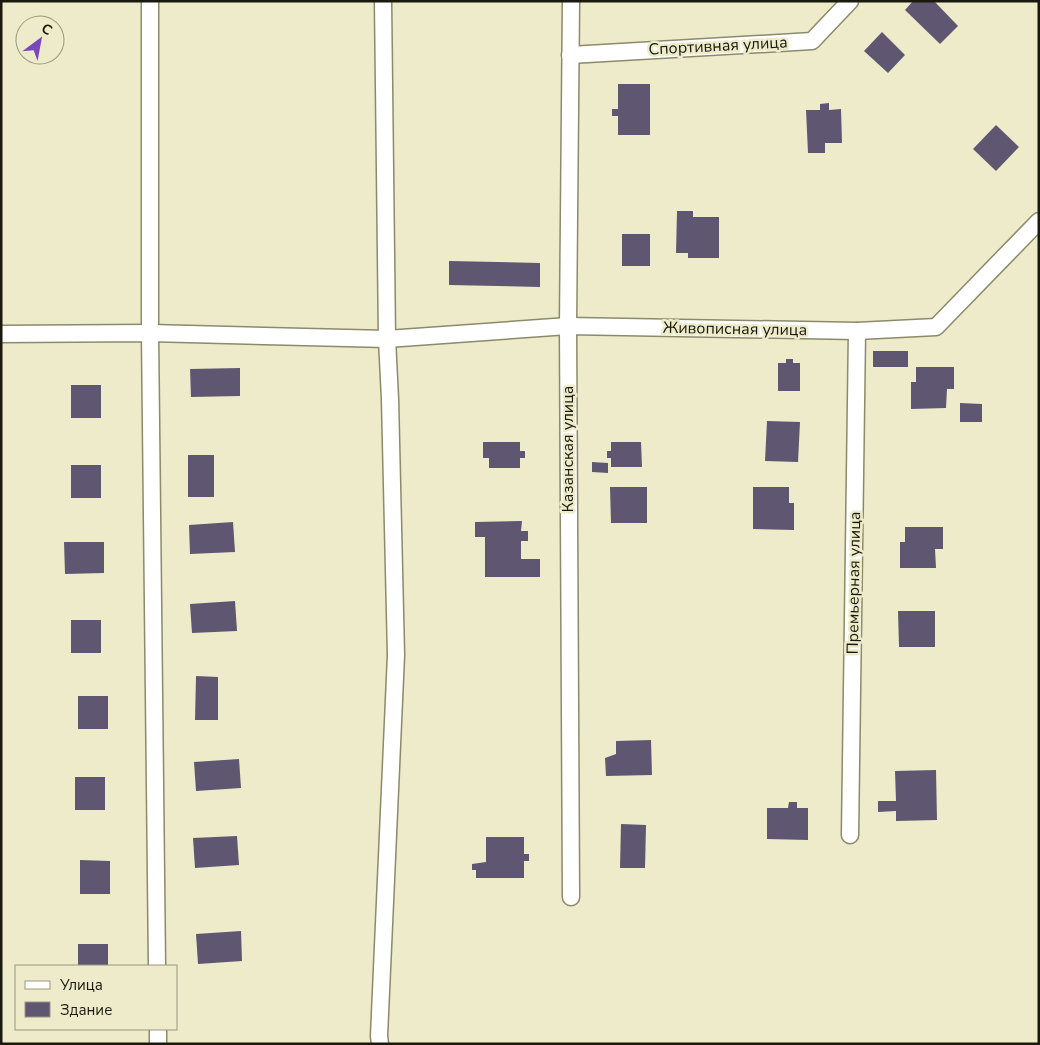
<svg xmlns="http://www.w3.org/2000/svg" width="1040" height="1045" font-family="'Nunito Sans',sans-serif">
	<rect width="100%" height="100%" fill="#edebca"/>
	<g fill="#5f5771">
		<path d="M913 1H934L958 26 940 44 905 10Z"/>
		<path d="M882 32 905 55 888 73 864 51Z"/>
		<path d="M618 84H650V135H618V116H612V109H618Z"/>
		<path d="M829 103V110L841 109 842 143H825V153H808L806 110H820V104Z"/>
		<path d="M996 125 1019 147 996 171 973 149Z"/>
		<path d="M677 211H693V217H719V258H688V253H676Z"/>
		<rect x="622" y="234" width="28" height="32"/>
		<path d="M449 261 540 263V287L449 285Z"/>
		<rect x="873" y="351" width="35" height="16"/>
		<path d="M786 359H793V363H800V391H778V363H786Z"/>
		<path d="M916 367H954V389H947L946 408 911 409V382H916Z"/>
		<path d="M240 368V396L191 397 190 369Z"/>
		<rect x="71" y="385" width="30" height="33"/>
		<path d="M960 403 982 404V422H960Z"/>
		<path d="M767 421 800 422 798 462 765 461Z"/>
		<path d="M483 442H520V451H525V458H520V468H489V458H483Z"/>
		<path d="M611 442H641L642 467H611V458H607V451H611Z"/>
		<rect x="188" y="455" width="26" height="42"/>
		<path d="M592 462 608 463V473L592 472Z"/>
		<rect x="71" y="465" width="30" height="33"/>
		<path d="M610 487H647V523H611Z"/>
		<path d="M753 487H789V503H794V530L753 529Z"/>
		<path d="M522 521 521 531H528V541H521V559H540V577H485V537H475V522Z"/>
		<path d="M233 522 235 552 190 554 189 525Z"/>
		<path d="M905 527H943V549H935L936 568H900V542H905Z"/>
		<path d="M64 542H104V573L65 574Z"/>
		<path d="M235 601 237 631 192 633 190 604Z"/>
		<path d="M898 611H935V647H899Z"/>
		<rect x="71" y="620" width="30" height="33"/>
		<path d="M196 676 218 677V720H195Z"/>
		<rect x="78" y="696" width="30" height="33"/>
		<path d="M651 740 652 775 606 776 605 758 616 754V741Z"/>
		<path d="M239 759 241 788 196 791 194 762Z"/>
		<path d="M936 770 937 820 896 821V811L878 812V801H896L895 771Z"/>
		<rect x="75" y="777" width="30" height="33"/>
		<path d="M789 802H797V808H808V840L767 839V808H788Z"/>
		<path d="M621 824 646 825 645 868H620Z"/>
		<path d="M237 836 239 865 195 868 193 838Z"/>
		<path d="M486 837H524V854H529V861H524V878H476V870H472V864L486 862Z"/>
		<path d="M80 860 110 861V894H80Z"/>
		<path d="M241 931 242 961 198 964 196 934Z"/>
		<rect x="78" y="944" width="30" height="22"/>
	</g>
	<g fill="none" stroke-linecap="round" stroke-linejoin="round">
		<g stroke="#8b8a6b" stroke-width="19">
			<g id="street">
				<path d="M150 1V333L157 966"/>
				<path d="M570 55 812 41 850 1"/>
				<path d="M1 334 150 333 387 339 568 326 857 331 936 327 1039 221"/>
				<path d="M850 835 857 331"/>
				<path d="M571 897 568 326 571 1"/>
				<path d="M158 1029V1044"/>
				<path d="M380 1044 379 1036 396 655 390 399 387 339 383 1"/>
			</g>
		</g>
		<use href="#street" stroke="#fff" stroke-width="16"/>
	</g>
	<g text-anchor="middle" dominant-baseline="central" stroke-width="5" stroke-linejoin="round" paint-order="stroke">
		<g font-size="16" fill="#1a190d" stroke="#edebca">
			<text transform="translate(718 46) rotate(-3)">Спортивная улица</text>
			<text transform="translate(735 329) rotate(1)">Живописная улица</text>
			<text transform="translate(568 449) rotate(-90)">Казанская улица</text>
			<text transform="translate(854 583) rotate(-89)">Премьерная улица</text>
		</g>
	</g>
	<rect width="1040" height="1045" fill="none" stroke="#1a190d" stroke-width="5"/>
	<rect x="15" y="965" width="162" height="65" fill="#edebca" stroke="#99977e"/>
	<rect x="25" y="981" width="25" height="8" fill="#ffffff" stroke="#99977e"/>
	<text x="60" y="990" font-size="15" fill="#1a190d">Улица</text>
	<rect x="25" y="1002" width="25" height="15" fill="#5f5771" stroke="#99977e"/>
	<text x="60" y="1015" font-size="15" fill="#1a190d">Здание</text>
	<g transform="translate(40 40) rotate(32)"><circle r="24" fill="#edebca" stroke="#99977e"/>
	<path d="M0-4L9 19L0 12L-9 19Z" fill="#7a47be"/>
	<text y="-8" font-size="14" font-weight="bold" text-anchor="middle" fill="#1a190d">С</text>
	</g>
</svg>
